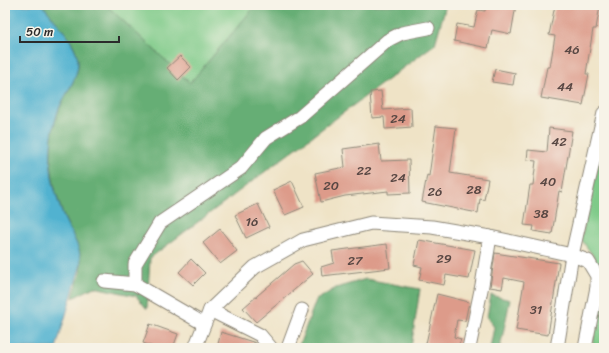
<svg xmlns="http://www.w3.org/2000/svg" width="609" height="353" font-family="Sriracha,sans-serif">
	<rect width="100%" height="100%" fill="#f7f3e8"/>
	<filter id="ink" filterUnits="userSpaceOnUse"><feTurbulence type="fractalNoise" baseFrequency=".025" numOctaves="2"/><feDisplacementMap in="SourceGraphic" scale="8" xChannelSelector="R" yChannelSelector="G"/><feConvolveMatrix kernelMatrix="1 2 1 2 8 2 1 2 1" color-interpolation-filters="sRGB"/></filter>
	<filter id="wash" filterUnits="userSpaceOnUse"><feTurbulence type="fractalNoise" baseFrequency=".012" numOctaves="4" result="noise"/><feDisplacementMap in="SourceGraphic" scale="16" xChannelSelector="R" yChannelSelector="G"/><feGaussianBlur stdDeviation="0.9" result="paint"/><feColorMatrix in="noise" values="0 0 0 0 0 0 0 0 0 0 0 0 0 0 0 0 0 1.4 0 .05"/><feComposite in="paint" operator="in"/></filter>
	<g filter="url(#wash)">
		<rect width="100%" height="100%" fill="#efe3c6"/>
		<g fill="#7eca88" stroke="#547a5a">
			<path d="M106 5H256L190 83Z"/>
			<path d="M604 141V348H592L604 281 594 257 581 239Z"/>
		</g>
		<g fill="#66ae74" stroke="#486c50">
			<path d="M43 5H106L190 83 256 5H446L435 44 150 258 147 309 136 296 94 287 73 298C75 287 81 276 81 265 82 246 69 231 63 214 56 196 51 175 51 155 51 140 53 125 59 110 64 97 81 74 78 60 75 38 55 23 43 5Z"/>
			<path d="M366 279 420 289 411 348H298L316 300 336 288Z"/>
			<path d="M491 295 510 300 500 348H490L494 327 487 317Z"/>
		</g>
		<path fill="#51b2d0" stroke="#3e6e7e" d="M5 5H43C54 21 69 34 76 52 84 73 65 92 58 111 52 129 49 149 51 169 52 183 58 202 63 216 70 232 81 246 81 264L56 348H5Z"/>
		<g id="blocks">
			<g fill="#dd9b8a">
				<path d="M486 5H516L511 34 492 30 488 48 454 41 457 24 474 27 478 10 485 11Z"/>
				<path d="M555 5H600L596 29H593L586 74H589L583 105 541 98 547 67H550L555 36 549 35Z"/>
				<path d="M180 56 191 67 178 80 167 68Z"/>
				<path d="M495 69 515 73 513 85 492 82Z"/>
				<path d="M381 91 383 110 411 108 412 127 385 129 384 117 372 118 370 92Z"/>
				<path d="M436 126 456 128 450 173 488 179 484 200 480 199 478 213 422 202 427 175 429 176Z"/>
				<path d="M549 128 572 131 562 192 559 191 552 234 533 231 534 226 524 225 530 185H533L536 161 527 160 528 150 547 152Z"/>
				<path d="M379 144 381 161 409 160 410 193 388 194V191L345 196 321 202 315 173 345 167 343 149Z"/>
				<path d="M292 181 304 207 285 215 273 190Z"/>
				<path d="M258 204 269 227 246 238 235 215Z"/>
				<path d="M220 229 237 251 220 264 203 243Z"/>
				<path d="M419 240 475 250 469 279 446 275 444 285 419 280 422 267 414 265Z"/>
				<path d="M387 244 390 268 322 276 321 267 334 263 332 251Z"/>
				<path d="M495 253 559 263 548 335 516 330 524 282 504 278 502 289 490 287Z"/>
				<path d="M191 259 205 273 193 285 179 272Z"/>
				<path d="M302 261 313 274 256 322 243 308 294 264Z"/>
				<path d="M437 294 469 302 465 321 457 320 454 337 461 339 458 348H425Z"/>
				<path d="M150 324 178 334 173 348H156L143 343Z"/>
				<path d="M221 332 256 343 261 348H217Z"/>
			</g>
		</g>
	</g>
	<g filter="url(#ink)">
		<use href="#blocks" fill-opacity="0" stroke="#8d8778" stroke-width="1"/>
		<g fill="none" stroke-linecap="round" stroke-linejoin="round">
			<g stroke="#8d8778" stroke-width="15">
				<g id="minor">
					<path d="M104 281 135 284 204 324"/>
					<path d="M135 284V264L160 223 241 168 266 138 300 117 388 40 402 33 428 28"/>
					<path d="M210 310 260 335 271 348"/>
					<path d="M195 348 210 310 255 267 303 240 371 223 432 227 490 237 572 255 588 261 597 276V287L585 348"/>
					<path d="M288 348 302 310"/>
					<path d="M469 348 482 285 490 237"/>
					<path d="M557 348 572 255 604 113"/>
				</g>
			</g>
			<use href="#minor" stroke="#fff" stroke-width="13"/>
		</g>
	</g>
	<g text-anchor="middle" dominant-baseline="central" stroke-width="3.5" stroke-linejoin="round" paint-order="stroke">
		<g font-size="13" fill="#584743">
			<text x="572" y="49">46</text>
			<text x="565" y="86">44</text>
			<text x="398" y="118">24</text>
			<text x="559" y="141">42</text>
			<text x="364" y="170">22</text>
			<text x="398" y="177">24</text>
			<text x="548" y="181">40</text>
			<text x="331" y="185">20</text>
			<text x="474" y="189">28</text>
			<text x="435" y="191">26</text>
			<text x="541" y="213">38</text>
			<text x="252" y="221">16</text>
			<text x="444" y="258">29</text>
			<text x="355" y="260">27</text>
			<text x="536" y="309">31</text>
		</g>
	</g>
	<rect width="609" height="353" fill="none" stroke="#f7f3e8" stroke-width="20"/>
	<path d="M20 36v6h99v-6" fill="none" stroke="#2b2b2b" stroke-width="2"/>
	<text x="26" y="36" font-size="12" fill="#2b2b2b" stroke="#f7f3e8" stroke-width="3" paint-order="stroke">50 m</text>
</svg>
